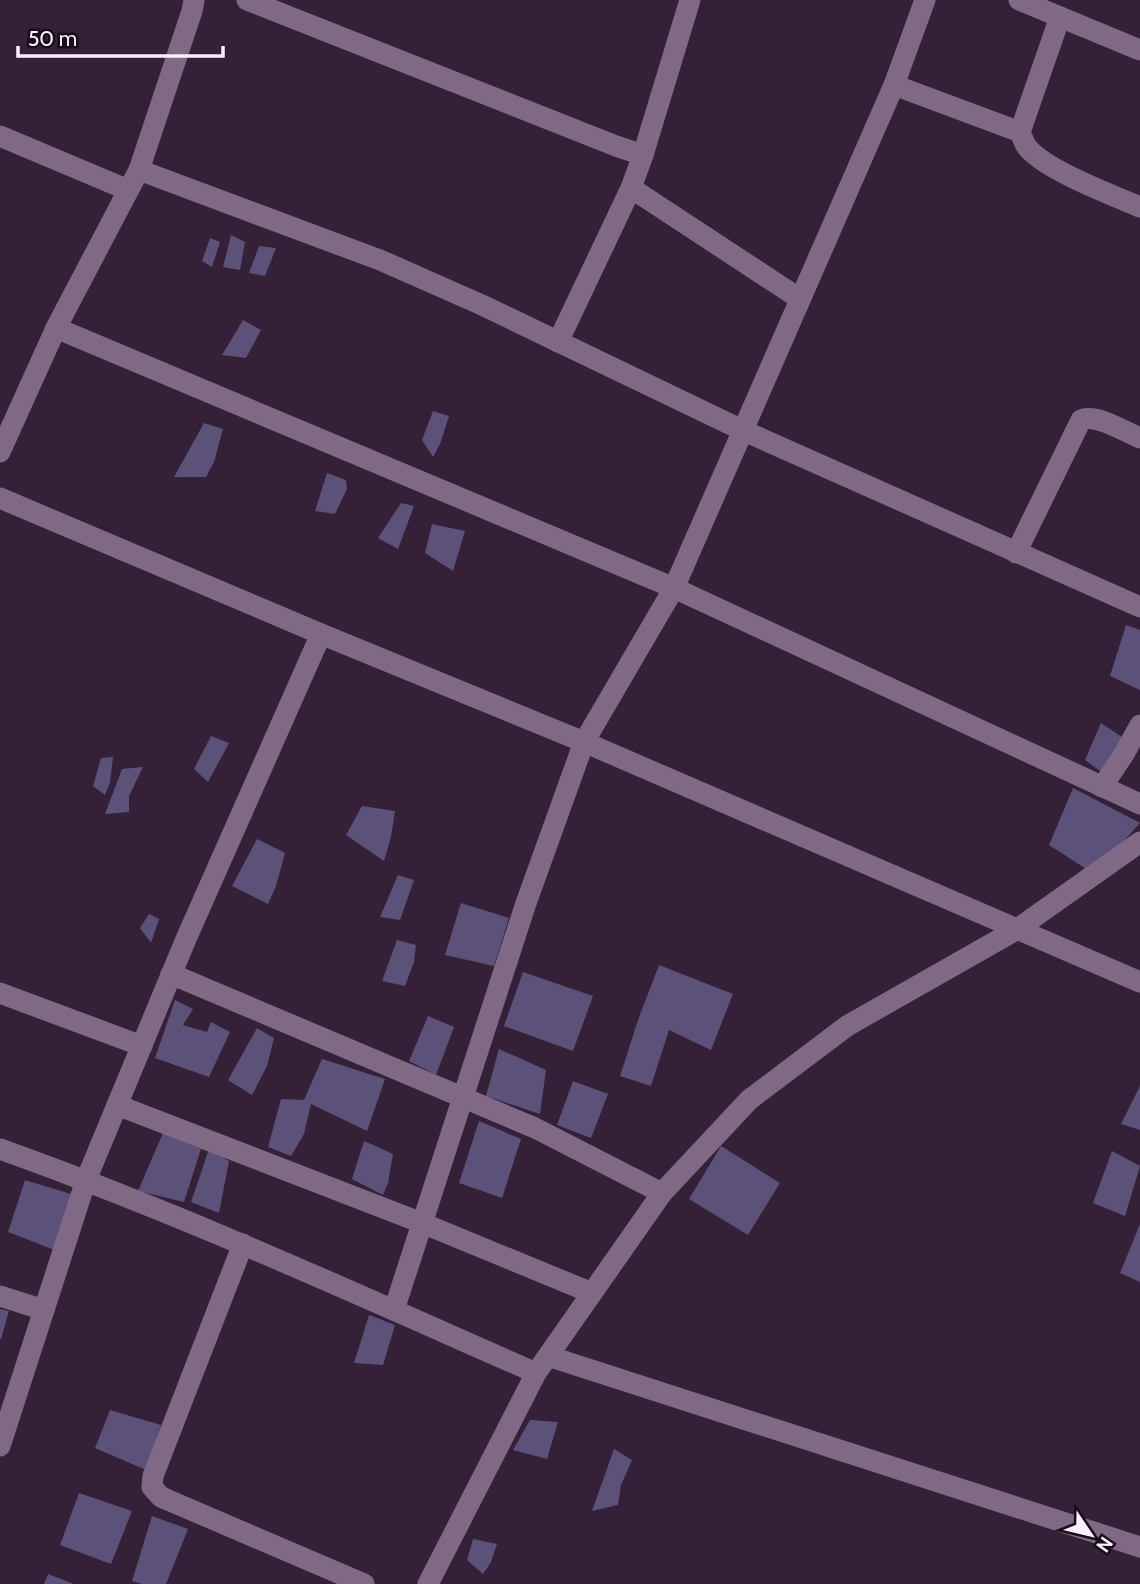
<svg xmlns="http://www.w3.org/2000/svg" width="1140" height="1584" font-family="Cabin,sans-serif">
	<rect width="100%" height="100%" fill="#342138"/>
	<g fill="#5b5179">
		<path d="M231 235 245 242 240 270 223 267Z"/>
		<path d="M210 238 220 242 212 267 202 261Z"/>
		<path d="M259 246 276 248 265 276 249 273Z"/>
		<path d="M243 320 261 330 246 358 222 355Z"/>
		<path d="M433 411 449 416 440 444 433 457 422 440Z"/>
		<path d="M204 423 223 429 214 462 206 477H174Z"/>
		<path d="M327 473 346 480 347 489 335 514 315 511Z"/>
		<path d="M401 503 414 506 398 549 378 538Z"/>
		<path d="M432 524 465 531 453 571 425 553Z"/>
		<path d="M1126 625 1140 630V690L1110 676Z"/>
		<path d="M1101 723 1125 739 1108 777 1085 760Z"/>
		<path d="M211 736 229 743 208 782 194 769Z"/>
		<path d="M113 757 110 782 105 795 93 786 101 758Z"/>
		<path d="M143 767 129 796V812L105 814 122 769Z"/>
		<path d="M1073 788 1140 823 1094 874 1049 845Z"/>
		<path d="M362 806 395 811 391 837 384 861 346 835Z"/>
		<path d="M257 839 285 853 276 886 268 904 232 886Z"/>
		<path d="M398 875 414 880 400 920 380 917Z"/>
		<path d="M461 903 509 918 494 966 445 955Z"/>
		<path d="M149 914 159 919 151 943 140 928Z"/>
		<path d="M397 940 416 945 414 962 405 986 382 981Z"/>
		<path d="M659 965 733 994 711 1050 669 1030 651 1086 620 1076 638 1020Z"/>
		<path d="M523 972 593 996 573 1051 504 1026Z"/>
		<path d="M175 1000 193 1009 183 1025 207 1032 211 1022 230 1032 209 1077 155 1058Z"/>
		<path d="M428 1016 454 1027 436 1075 409 1061Z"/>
		<path d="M257 1028 274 1038 267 1066 252 1095 228 1080Z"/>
		<path d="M499 1049 546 1070 540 1114 486 1096Z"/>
		<path d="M322 1059 385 1079 367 1131 311 1104 304 1134 291 1156 268 1147 281 1099 304 1100Z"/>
		<path d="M573 1081 608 1094 591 1138 557 1125Z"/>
		<path d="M1140 1086V1130L1121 1124Z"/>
		<path d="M479 1121 521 1139 502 1198 459 1183Z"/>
		<path d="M163 1133 201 1149 184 1202 138 1191Z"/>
		<path d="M364 1141 393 1154 388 1183 383 1195 352 1179Z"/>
		<path d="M721 1146 780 1183 748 1235 689 1199Z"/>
		<path d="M209 1149 229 1161 219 1213 191 1202Z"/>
		<path d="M1112 1151 1140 1166 1125 1216 1093 1203Z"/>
		<path d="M25 1180 81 1197 62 1253 8 1232Z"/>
		<path d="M1140 1224V1282L1120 1273Z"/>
		<path d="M0 1309 9 1311 1 1339H0Z"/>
		<path d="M369 1315 395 1325 383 1365 354 1363Z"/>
		<path d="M110 1410 161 1425 146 1470 95 1448Z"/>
		<path d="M530 1420 558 1422 547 1459 513 1450Z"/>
		<path d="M614 1449 632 1460 621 1485 618 1505 592 1511Z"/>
		<path d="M79 1493 132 1511 111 1564 60 1545Z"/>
		<path d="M152 1516 188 1529 166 1584H142L132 1581Z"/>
		<path d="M473 1539 497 1544 491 1562 483 1574 467 1560Z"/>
		<path d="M48 1574 74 1584H44Z"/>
	</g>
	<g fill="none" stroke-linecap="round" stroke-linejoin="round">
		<g stroke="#806985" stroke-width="21">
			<path d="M247 0 616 146 643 155"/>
			<path d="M925 0 894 85 1020 132"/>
			<path d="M1019 0 1140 50"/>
			<path d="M1060 17 1020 132C1022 136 1024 143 1027 147 1045 170 1112 195 1140 207"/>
			<path d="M0 136 128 190"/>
			<path d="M139 170 380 260 482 305 742 430 1140 607"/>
			<path d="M631 188 800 299"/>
			<path d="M56 328 674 588 1140 804"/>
			<path d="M558 342 631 188 643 155 690 0"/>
			<path d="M0 452 56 328 139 170 192 11 194 0"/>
			<path d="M0 498 321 634 584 742 1140 982"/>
			<path d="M1016 553 1081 420C1096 413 1125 432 1140 438"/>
			<path d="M1102 787 1124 754 1140 725"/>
			<path d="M171 974 535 1128 662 1193"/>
			<path d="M0 993 142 1046"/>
			<path d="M117 1105 422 1223 592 1293"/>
			<path d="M0 1149C182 1214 359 1295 536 1373"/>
			<path d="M243 1244 153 1476 152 1487 161 1497 364 1584"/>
			<path d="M0 1296 44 1310"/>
			<path d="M394 1310 525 906 584 742 674 588 894 85"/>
			<path d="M548 1356 1140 1547"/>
			<path d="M0 1446 86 1180 186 939 321 634"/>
			<path d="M428 1584 536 1373 662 1193 749 1100 847 1026 1016 930 1140 842"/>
		</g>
	</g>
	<g transform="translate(1091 1535) rotate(125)" stroke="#170e19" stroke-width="5" paint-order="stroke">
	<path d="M0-5L12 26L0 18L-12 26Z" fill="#fbeffe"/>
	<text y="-10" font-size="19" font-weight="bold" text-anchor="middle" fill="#fbeffe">N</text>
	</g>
	<path d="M18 46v10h205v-10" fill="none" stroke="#fbeffe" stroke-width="3.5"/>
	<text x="28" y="46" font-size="21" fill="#fbeffe" stroke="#170e19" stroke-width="5" paint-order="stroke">50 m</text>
</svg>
